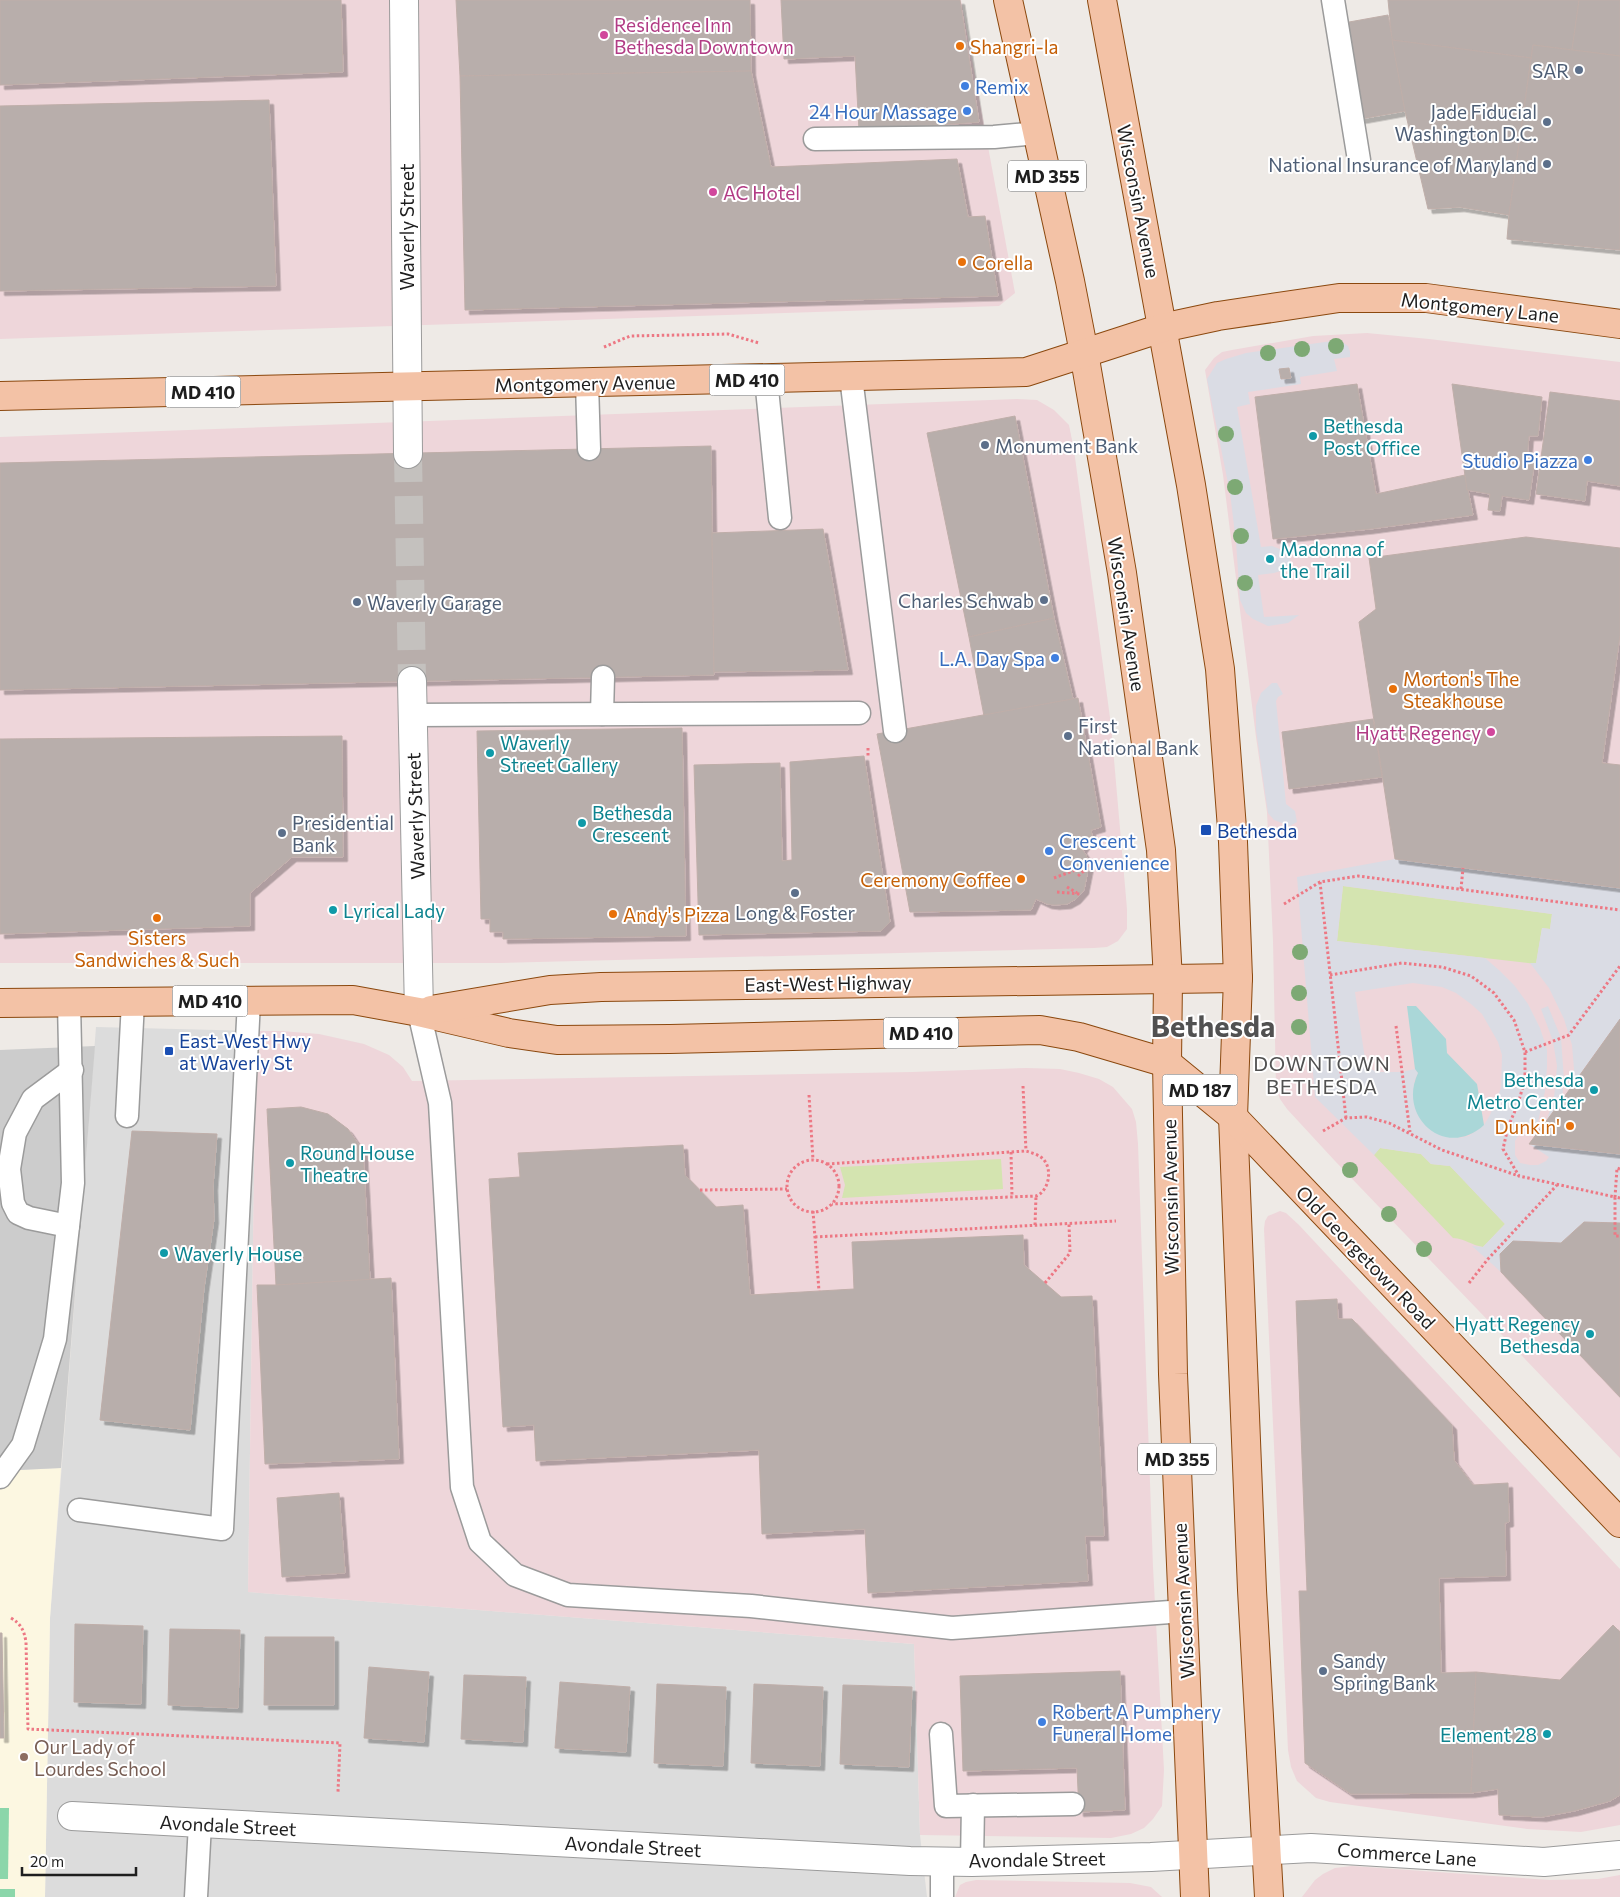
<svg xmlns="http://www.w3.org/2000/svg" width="1620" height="1897" font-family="Commissioner,sans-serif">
	<defs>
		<filter id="shadow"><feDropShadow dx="4.5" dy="4.5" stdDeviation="0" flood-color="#0004"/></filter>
	</defs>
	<rect width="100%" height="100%" fill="#eeeae6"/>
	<path fill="#dcdcdc" d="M96 1027 256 1031 248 1592 914 1644 920 1835 927 1897H45L50 1618Z"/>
	<g fill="#eed6da">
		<path d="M0 0H961L1015 293 999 306 0 339Z"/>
		<path d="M1367 333 1429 339 1620 362V1458L1335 1161 1287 1109 1280 1099 1276 1088 1273 941 1267 812 1256 737 1223 475 1205 370 1214 358 1222 352 1232 350 1313 336Z"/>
		<path d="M1017 399 1037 400 1054 410 1069 425 1074 450 1111 725 1127 909V929L1118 941 1107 947 1094 948 501 963H0V437Z"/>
		<path d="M256 1031H281L319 1034 364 1044 389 1055 403 1067 412 1081 912 1072 1026 1068 1060 1069 1079 1073 1099 1079 1113 1087 1132 1109 1136 1122 1138 1144 1153 1567 1164 1770 1162 1806 1153 1819 1144 1828 1131 1834 1111 1838 920 1835 914 1644 248 1592Z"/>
		<path d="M1280 1211 1286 1213 1299 1225 1620 1569V1825L1581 1832 1527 1829 1330 1802 1316 1798 1297 1781 1291 1767 1288 1750 1264 1229 1265 1221 1268 1216Z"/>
		<path d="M1352 1866 1550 1880 1598 1879 1620 1875V1897H1302L1315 1880 1323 1874 1335 1868Z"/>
		<path d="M976 1880 1130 1883 1151 1887 1162 1897H955L960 1885 966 1882Z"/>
	</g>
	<path fill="#fcf7e1" d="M61 1468 50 1618 45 1897H0V1471Z"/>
	<path fill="#ccc" d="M95 1046 61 1468 0 1471V1050Z"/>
	<g fill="#d4e4b0">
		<path d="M1343 886 1552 914 1550 929 1542 928 1536 964 1337 941Z"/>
		<path d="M1380 1148 1421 1154 1431 1164 1450 1166 1505 1224 1483 1247C1471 1245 1466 1239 1453 1238L1374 1155Z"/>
		<path d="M1001 1159 1003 1189 842 1198 845 1185 840 1167Z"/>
	</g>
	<g fill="#8bd6aa">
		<path d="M0 1808H9L8 1879H0Z"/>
		<rect x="0" y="1889" width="15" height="8"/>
	</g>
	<g fill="#dadce4" fill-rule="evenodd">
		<path d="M1339 340 1348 346 1350 352V357L1334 359 1337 371 1300 377 1301 384 1248 392 1250 404 1237 407 1261 547 1272 546 1285 551 1291 561 1284 570 1274 573 1258 575 1264 617 1299 615 1288 623 1268 626 1253 619 1246 613 1240 600 1236 542 1230 493 1207 379 1217 363 1226 359 1246 353Z"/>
		<path d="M1272 683H1277L1283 694 1278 697 1276 701 1286 804 1295 811 1297 822 1290 826 1274 820 1268 813 1256 730V706L1261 693Z"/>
		<path d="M1395 859 1620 888V1019L1575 1081 1572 1045 1564 1019 1549 988 1530 963H1536L1542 928 1550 929 1552 914 1343 886 1337 941 1485 958 1500 971 1514 985 1528 1004 1540 1028 1547 1050V1067L1545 1091 1537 1126 1525 1129 1519 1134 1515 1141V1155L1520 1163 1530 1165H1538L1546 1161 1549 1157 1529 1144 1620 1154V1223L1584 1222 1561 1243 1501 1272 1472 1246 1483 1247 1505 1224 1450 1166 1431 1164 1421 1154 1380 1148 1374 1155 1315 1097 1297 877ZM1413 983 1442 987 1456 993 1471 1004 1482 1014 1498 1042 1502 1055 1501 1088 1490 1115 1484 1125 1469 1136 1460 1138 1414 1082 1418 1073 1415 1069 1402 1072H1376L1370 1068 1365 1059 1355 992Z"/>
		<path d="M1548 1006 1561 1038 1564 1080 1562 1100 1547 1119 1554 1098 1557 1066 1553 1041 1541 1009Z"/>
	</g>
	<path fill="#aad7d8" d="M1407 1006H1416L1446 1039 1447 1053 1477 1084 1484 1125C1446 1160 1397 1117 1418 1073L1415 1069Z"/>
	<g fill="#b8aeab" stroke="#bfaea9" filter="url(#shadow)">
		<path d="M0 0H341L343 72 0 85Z"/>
		<path d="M456 0H750L751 71 460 76Z"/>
		<path d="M781 0H960L979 122 859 131 855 56 784 59Z"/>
		<path d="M1388 0H1579L1572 50 1533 45 1531 58 1392 40Z"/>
		<path d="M1579 0H1620V56L1572 50Z"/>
		<path d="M1388 15 1405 111 1355 120 1338 24Z"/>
		<path d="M1392 40 1531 58 1509 215 1460 207 1428 209 1405 111Z"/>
		<path d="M1533 45 1620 56V250L1507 239 1509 215Z"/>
		<path d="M751 71 771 167 957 159 968 217 985 216 998 296 465 310 460 76Z"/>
		<path d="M269 100 276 286 0 291V106Z"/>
		<path d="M1289 368 1291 378 1281 379 1279 369Z"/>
		<path d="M1357 384 1376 494 1465 475 1473 515 1370 529 1273 539 1255 397Z"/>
		<path d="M1452 384 1542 397 1538 436H1529L1527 458 1535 459 1529 500 1502 496 1500 511 1488 510 1490 494 1467 490Z"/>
		<path d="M1550 392 1620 401V486L1587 481 1585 501 1536 494Z"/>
		<path d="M1015 416 1054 618 969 637 927 433Z"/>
		<path d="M711 446 714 675 0 690V463Z"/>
		<path d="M823 529 848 670 714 672 712 533Z"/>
		<path d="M1526 537 1620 548V635L1602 763 1620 765V888L1395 859 1359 622 1376 609 1369 558Z"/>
		<path d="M1054 618 1073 699 984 716 969 637Z"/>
		<path d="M1078 698 1101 827 1091 830 1092 836 1082 849 1086 855 1089 865 1084 890 1076 899 1067 904 1055 905 1047 904 1036 899 1031 910 910 912 877 734Z"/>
		<path d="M1373 719 1382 777 1289 789 1282 732Z"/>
		<path d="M682 728 686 936 503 939V932H490V919H481L477 731Z"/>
		<path d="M342 736 343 857H292L250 893V926L0 934V739Z"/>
		<path d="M864 756 890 922 881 931 699 935 694 765 780 763 782 861 792 860 790 762Z"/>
		<path d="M1620 1019V1154L1529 1144 1562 1100Z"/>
		<path d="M301 1107 328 1114 348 1129 363 1151 370 1280 276 1285 267 1109Z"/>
		<path d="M132 1131 217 1134 213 1186 214 1219 204 1288 190 1430 100 1420Z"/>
		<path d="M683 1145 685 1175 716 1207 743 1205 750 1295 854 1289 852 1242 1023 1235 1024 1265 1061 1297 1092 1296 1104 1536H1085L1088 1581 868 1593 865 1529 762 1534 759 1450 536 1461 534 1425 503 1427 489 1179 520 1177 518 1153Z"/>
		<path d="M1584 1222 1620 1223V1397L1501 1272 1500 1254 1513 1241 1561 1243Z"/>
		<path d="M391 1278 399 1459 265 1464 257 1285H276Z"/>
		<path d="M1337 1299 1338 1319H1352L1452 1425 1454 1460 1473 1485 1508 1483 1509 1522 1505 1523 1506 1576 1439 1578 1441 1673 1476 1672 1471 1793 1351 1794 1305 1763 1299 1591H1307L1296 1301Z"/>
		<path d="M339 1493 345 1573 282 1577 277 1498Z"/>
		<path d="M75 1624 143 1626 141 1704 74 1702Z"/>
		<path d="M1613 1625 1620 1632V1795L1610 1801 1574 1811 1542 1817 1499 1815 1498 1789 1471 1793 1476 1672 1560 1680Z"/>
		<path d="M170 1629 240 1630 238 1708 168 1705Z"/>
		<path d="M0 1633H2L4 1738H0Z"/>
		<path d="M265 1637H334V1705H264Z"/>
		<path d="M369 1667 429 1672 424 1742 364 1738Z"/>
		<path d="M1120 1671 1125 1810 1079 1812 1077 1768 963 1771 960 1676Z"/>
		<path d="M464 1675 526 1677 523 1742 461 1739Z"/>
		<path d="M560 1682 630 1687 626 1752 555 1748Z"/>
		<path d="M657 1684 726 1687 723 1766 654 1763Z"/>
		<path d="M754 1684 823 1687 820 1766 751 1763Z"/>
		<path d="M843 1685 912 1687 909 1767 840 1764Z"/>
	</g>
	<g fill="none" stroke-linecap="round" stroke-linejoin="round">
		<path stroke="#c4c1be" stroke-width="28" stroke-dasharray="28 14" stroke-linecap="butt" d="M408 454 412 681"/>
		<g stroke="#9b9b9b" stroke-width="25">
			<g id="lane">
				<path d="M1333 0 1359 160"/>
				<path d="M815 139 994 137 1037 133"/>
				<path d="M851 377 895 731"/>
				<path d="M766 379 780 518"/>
				<path d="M587 383 589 449"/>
				<path d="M602 714 603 677"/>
				<path d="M412 715 859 713"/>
				<path d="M419 1012 440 1103 462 1487 480 1542 515 1575 568 1595 751 1606 952 1628 1184 1611"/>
				<path d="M127 1116 133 1002"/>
				<path d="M68 1226 29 1218 18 1213 13 1203 9 1169 15 1133 33 1099 72 1070"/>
				<path d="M0 1477 23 1445 55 1339 73 1183 69 1003"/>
				<path d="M79 1510 222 1529 249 1001"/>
				<path d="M941 1734 946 1806 1073 1804"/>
				<path d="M972 1862 973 1805"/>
				<path d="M196 1897 200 1824"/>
				<path d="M942 1897V1861"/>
			</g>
		</g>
		<g stroke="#9b9b9b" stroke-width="30">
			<g id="street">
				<path d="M404 0 408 454"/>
				<path d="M412 681 419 1012"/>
				<path d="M72 1816 910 1861 972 1862 1151 1857 1311 1848 1544 1862 1620 1855"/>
			</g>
		</g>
		<g stroke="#8b480e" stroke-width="30">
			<g id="primary">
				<path d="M1008 0 1070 281 1084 353 1122 573 1161 850 1168 980 1167 1063 1173 1374 1195 1897"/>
				<path d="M1102 0 1191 485 1220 669 1233 842 1238 978 1233 1117 1252 1590 1269 1897"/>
				<path d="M0 396 1026 372 1162 328 1218 316 1339 298H1426L1620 324"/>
				<path d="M0 1003 353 1000 419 1012 509 1033 557 1040 670 1039 1040 1030 1079 1037 1167 1063 1233 1117 1620 1523"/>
				<path d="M431 1010 550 990 601 987 1238 978"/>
			</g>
		</g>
		<g stroke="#ed7884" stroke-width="3" stroke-dasharray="2.5 2.5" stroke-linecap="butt">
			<path d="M604 347 630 336 728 334 759 343"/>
			<path d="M868 748V757"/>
			<path d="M1078 876 1087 868"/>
			<path d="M1054 878 1089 865"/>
			<path d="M1067 887 1077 893"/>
			<path d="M1461 889 1463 868"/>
			<path d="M1057 892 1080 894"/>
			<path d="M1284 904 1320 882"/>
			<path d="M1330 975 1402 963 1442 967 1471 976 1494 993 1514 1020 1525 1052V1079L1518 1104 1508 1127 1503 1149 1519 1176 1615 1197V1236H1620"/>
			<path d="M1396 1026 1410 1132"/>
			<path d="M1525 1052 1569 1035 1620 966"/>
			<path d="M1023 1086 1026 1151"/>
			<path d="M809 1095 813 1160"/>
			<path d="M1346 1118 1320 882 1358 876 1620 910"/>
			<path d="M1323 1131 1346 1118 1367 1117 1389 1123 1442 1150 1519 1176"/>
			<path d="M1011 1152 1012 1197"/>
			<circle cx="813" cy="1186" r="26"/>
			<path d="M827 1164 1026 1151C1032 1153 1040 1155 1044 1160 1053 1171 1048 1192 1036 1196L832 1204"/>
			<path d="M1620 1169 1617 1168 1615 1197 1620 1198"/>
			<path d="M700 1190 787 1189"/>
			<path d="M813 1211 819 1291"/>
			<path d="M1035 1225 1036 1196"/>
			<path d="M815 1237 1116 1221"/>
			<path d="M1045 1283 1070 1253 1069 1224"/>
			<path d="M1469 1283 1488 1259 1557 1185"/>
			<path d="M11 1618C21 1624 24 1630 26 1642L28 1729 340 1743 338 1792"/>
		</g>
		<use href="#lane" stroke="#fff" stroke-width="22"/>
		<use href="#street" stroke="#fff" stroke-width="28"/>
		<use href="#primary" stroke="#f3c2a6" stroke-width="28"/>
	</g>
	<g fill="#7da974">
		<circle cx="1336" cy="346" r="8"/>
		<circle cx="1302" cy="349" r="8"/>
		<circle cx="1268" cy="353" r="8"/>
		<circle cx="1226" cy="434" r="8"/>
		<circle cx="1235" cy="487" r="8"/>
		<circle cx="1241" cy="536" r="8"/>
		<circle cx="1245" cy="583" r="8"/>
		<circle cx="1300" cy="952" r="8"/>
		<circle cx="1299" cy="993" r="8"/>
		<circle cx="1299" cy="1027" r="8"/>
		<circle cx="1350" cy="1170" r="8"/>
		<circle cx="1389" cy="1214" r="8"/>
		<circle cx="1424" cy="1249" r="8"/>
	</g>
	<g fill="#d1479c" stroke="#fff" stroke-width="2">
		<circle cx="604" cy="35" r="5"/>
		<circle cx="713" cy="192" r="5"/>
		<circle cx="1491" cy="732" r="5"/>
	</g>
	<g fill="#e8710a" stroke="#fff" stroke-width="2">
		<circle cx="960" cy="46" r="5"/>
		<circle cx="962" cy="262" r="5"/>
		<circle cx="1393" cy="689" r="5"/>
		<circle cx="1021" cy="879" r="5"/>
		<circle cx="613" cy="914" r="5"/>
		<circle cx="157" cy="918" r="5"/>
		<circle cx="1570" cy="1126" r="5"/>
	</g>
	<g fill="#5c6f8a" stroke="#fff" stroke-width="2">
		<circle cx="1579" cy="70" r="5"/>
		<circle cx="1547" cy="122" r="5"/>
		<circle cx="1547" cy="164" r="5"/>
		<circle cx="985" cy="445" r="5"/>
		<circle cx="1044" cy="600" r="5"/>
		<circle cx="357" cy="602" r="5"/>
		<circle cx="1068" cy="736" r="5"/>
		<circle cx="282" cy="833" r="5"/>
		<circle cx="795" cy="893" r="5"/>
		<circle cx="1323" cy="1671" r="5"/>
	</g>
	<g fill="#3f7fe0" stroke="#fff" stroke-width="2">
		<circle cx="965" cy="86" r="5"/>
		<circle cx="967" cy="111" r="5"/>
		<circle cx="1588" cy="460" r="5"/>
		<circle cx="1055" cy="658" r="5"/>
		<circle cx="1049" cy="851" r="5"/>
		<circle cx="1042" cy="1722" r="5"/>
	</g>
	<g fill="#0f9aa8" stroke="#fff" stroke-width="2">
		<circle cx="1313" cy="436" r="5"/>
		<circle cx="1270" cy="559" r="5"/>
		<circle cx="490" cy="753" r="5"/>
		<circle cx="582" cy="823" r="5"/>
		<circle cx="333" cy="910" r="5"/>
		<circle cx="1594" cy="1090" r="5"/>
		<circle cx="290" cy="1163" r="5"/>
		<circle cx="164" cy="1253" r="5"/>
		<circle cx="1590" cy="1334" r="5"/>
		<circle cx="1547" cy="1734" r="5"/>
	</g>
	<g fill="#1a4fb4" stroke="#fff" stroke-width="2">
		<rect x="1200" y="824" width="12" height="12" rx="2.5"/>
		<rect x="164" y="1046" width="10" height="10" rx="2.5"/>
	</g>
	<circle fill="#8d6e63" stroke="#fff" stroke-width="2" cx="24" cy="1757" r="5"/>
	<g text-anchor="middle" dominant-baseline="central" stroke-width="4" stroke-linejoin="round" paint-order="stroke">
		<g fill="#fff" stroke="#626262" stroke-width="1">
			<rect x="1008" y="160.5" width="78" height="31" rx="4"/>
			<rect x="709.5" y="364.5" width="75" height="31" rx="4"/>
			<rect x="165.5" y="376.5" width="75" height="31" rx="4"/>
			<rect x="172.5" y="985.5" width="75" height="31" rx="4"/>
			<rect x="883.5" y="1017.5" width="75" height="31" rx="4"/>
			<rect x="1162.5" y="1074.5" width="75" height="31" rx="4"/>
			<rect x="1138" y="1443.5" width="78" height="31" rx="4"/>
		</g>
		<g font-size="18" font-weight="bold" fill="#1e1e1e">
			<text x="1047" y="176">MD 355</text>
			<text x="747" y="380">MD 410</text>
			<text x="203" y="392">MD 410</text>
			<text x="210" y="1001">MD 410</text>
			<text x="921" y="1033">MD 410</text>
			<text x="1200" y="1090">MD 187</text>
			<text x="1177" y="1459">MD 355</text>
		</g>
		<g font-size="19" fill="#b23c85" stroke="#fff" text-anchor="start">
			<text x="614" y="24">Residence Inn<tspan x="614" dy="22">Bethesda Downtown</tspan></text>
			<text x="723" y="192">AC Hotel</text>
			<text x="1481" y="732" text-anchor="end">Hyatt Regency</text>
		</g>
		<g font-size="19" fill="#c56008" stroke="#fff" text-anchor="start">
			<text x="970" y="46">Shangri-la</text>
			<text x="972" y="262">Corella</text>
			<text x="1403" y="678">Morton's The<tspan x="1403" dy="22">Steakhouse</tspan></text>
			<text x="1011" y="879" text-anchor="end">Ceremony Coffee</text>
			<text x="623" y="914">Andy's Pizza</text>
			<text x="157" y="937" text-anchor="middle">Sisters<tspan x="157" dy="22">Sandwiches &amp; Such</tspan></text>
			<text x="1560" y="1126" text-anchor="end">Dunkin'</text>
		</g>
		<g font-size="19" fill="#4e5e75" stroke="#fff" text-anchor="start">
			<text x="1569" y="70" text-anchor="end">SAR</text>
			<text x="1537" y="111" text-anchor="end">Jade Fiducial<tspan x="1537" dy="22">Washington D.C.</tspan></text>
			<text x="1537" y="164" text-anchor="end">National Insurance of Maryland</text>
			<text x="995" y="445">Monument Bank</text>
			<text x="1034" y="600" text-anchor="end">Charles Schwab</text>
			<text x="367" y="602">Waverly Garage</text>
			<text x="1078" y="725">First<tspan x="1078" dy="22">National Bank</tspan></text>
			<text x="292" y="822">Presidential<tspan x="292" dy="22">Bank</tspan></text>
			<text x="795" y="912" text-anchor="middle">Long &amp; Foster</text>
			<text x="1333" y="1660">Sandy<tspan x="1333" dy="22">Spring Bank</tspan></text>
		</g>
		<g font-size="19" fill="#366cbe" stroke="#fff" text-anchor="start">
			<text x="975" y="86">Remix</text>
			<text x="957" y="111" text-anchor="end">24 Hour Massage</text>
			<text x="1578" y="460" text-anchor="end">Studio Piazza</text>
			<text x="1045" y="658" text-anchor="end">L.A. Day Spa</text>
			<text x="1059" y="840">Crescent<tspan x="1059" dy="22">Convenience</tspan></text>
			<text x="1052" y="1711">Robert A Pumphery<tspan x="1052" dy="22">Funeral Home</tspan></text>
		</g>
		<g font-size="19" fill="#1e1e1e" stroke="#fff">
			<text transform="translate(1139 201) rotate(79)">Wisconsin Avenue</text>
			<text transform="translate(406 227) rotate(-90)">Waverly Street</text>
			<text transform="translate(1480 307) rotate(6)">Montgomery Lane</text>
			<text transform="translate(585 383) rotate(-1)">Montgomery Avenue</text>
			<text transform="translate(1127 614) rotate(81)">Wisconsin Avenue</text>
			<text transform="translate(415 816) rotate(-92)">Waverly Street</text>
			<text transform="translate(828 983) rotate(-1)">East-West Highway</text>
			<text transform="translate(1170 1197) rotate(-91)">Wisconsin Avenue</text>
			<text transform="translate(1366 1257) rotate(46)">Old Georgetown Road</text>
			<text transform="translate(1183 1601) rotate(-93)">Wisconsin Avenue</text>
			<text transform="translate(228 1825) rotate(3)">Avondale Street</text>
			<text transform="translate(633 1846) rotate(3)">Avondale Street</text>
			<text transform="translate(1407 1854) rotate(4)">Commerce Lane</text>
			<text transform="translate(1037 1859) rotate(-1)">Avondale Street</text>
		</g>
		<g font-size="19" fill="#0d838f" stroke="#fff" text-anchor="start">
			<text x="1323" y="425">Bethesda<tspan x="1323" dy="22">Post Office</tspan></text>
			<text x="1280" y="548">Madonna of<tspan x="1280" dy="22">the Trail</tspan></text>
			<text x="500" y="742">Waverly<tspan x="500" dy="22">Street Gallery</tspan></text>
			<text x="592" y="812">Bethesda<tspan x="592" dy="22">Crescent</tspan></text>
			<text x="343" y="910">Lyrical Lady</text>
			<text x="1584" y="1079" text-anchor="end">Bethesda<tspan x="1584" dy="22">Metro Center</tspan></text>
			<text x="300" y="1152">Round House<tspan x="300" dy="22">Theatre</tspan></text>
			<text x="174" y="1253">Waverly House</text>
			<text x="1580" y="1323" text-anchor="end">Hyatt Regency<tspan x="1580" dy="22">Bethesda</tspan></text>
			<text x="1537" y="1734" text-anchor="end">Element 28</text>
		</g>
		<g font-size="19" fill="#164399" stroke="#fff" text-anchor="start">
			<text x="1217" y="830">Bethesda</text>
			<text x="179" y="1040">East-West Hwy<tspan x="179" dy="22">at Waverly St</tspan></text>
		</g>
		<g font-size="19" fill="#785e54" stroke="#fff" text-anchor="start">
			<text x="34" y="1746">Our Lady of<tspan x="34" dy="22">Lourdes School</tspan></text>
		</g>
		<g font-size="20" letter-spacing="1" fill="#515151" stroke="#fff">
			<text x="1322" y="1063">DOWNTOWN<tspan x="1322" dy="23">BETHESDA</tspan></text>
		</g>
		<g font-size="29" font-weight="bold" fill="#515151" stroke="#fff">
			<text x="1213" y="1025">Bethesda</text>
		</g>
	</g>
	<path d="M22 1867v8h114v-8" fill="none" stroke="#1e1e1e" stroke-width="2.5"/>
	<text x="30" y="1867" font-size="15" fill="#1e1e1e" stroke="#ffffff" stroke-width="4" paint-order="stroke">20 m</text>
</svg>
